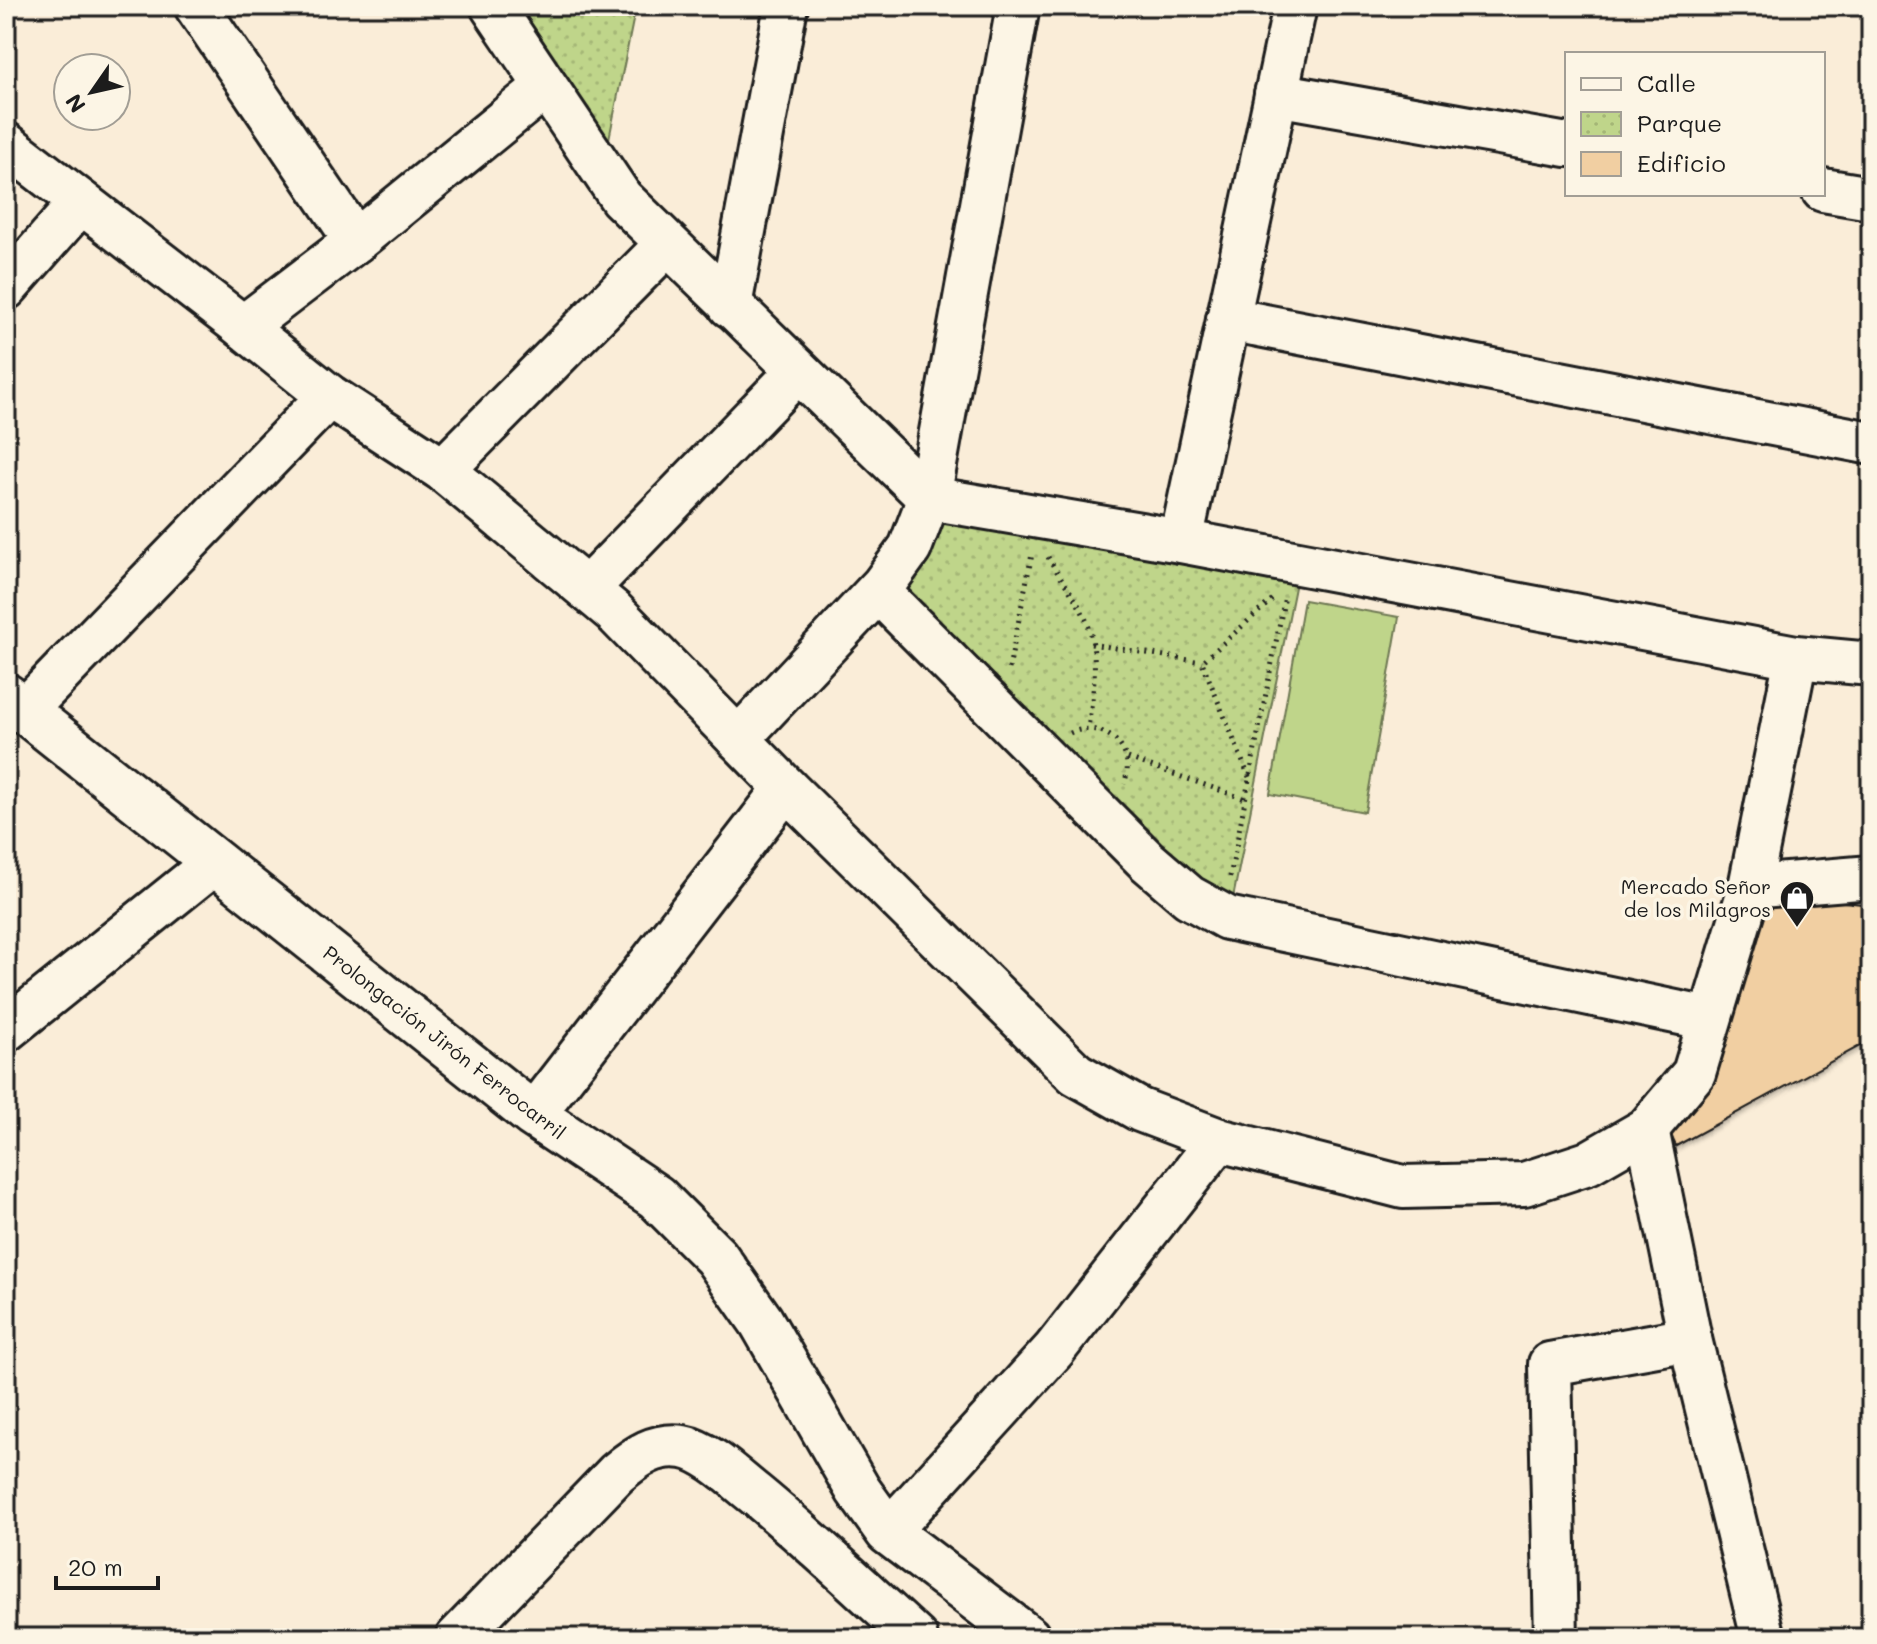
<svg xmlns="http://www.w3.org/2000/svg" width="1877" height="1644" font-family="Mali,sans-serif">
	<defs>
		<pattern id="park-dots" width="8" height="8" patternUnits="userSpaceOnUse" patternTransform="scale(2)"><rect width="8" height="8" fill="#bfd58a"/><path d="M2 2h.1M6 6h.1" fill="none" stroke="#a4b676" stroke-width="1.8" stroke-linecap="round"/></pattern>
		<filter id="shadow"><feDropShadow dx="-7" dy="7" stdDeviation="2" flood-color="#0004"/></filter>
	</defs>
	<rect width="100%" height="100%" fill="#faedd8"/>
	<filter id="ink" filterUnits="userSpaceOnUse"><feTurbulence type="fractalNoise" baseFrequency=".0125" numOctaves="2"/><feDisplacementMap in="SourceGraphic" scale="16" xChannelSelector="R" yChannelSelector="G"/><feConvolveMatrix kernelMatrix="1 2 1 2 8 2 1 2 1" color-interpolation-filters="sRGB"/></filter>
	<g filter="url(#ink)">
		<path fill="#bfd58a" stroke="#6e7853" stroke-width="2" d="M1304 600 1399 617 1365 812 1270 794Z"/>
		<g fill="url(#park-dots)" stroke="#6e7853" stroke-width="2">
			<path d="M512 6H636L607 149Z"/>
			<path d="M930 506 1296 582 1233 898 1196 883 893 584Z"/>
		</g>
		<path fill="#f1cfa2" stroke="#1c1c1c" stroke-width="2" filter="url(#shadow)" d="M1779 895 1871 905V1040L1676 1146 1668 1129 1750 934Z"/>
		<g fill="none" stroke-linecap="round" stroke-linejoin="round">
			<g stroke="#1c1c1c" stroke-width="48">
				<g id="minor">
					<path d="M196 6 356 241"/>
					<path d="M492 6 621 198 929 498 1181 541 1796 657 1871 664"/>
					<path d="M1276 94 1567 145"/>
					<path d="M6 144 243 327 329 396 443 470 613 611 786 788 1076 1074 1140 1110 1219 1140 1403 1187 1524 1184 1588 1163 1647 1129 1694 1073 1750 887 1796 657"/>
					<path d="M1823 190 1871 198"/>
					<path d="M6 288 81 202"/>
					<path d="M730 306 786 6"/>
					<path d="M1228 319 1871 443"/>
					<path d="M243 327 356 241 545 87"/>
					<path d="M443 470 667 244"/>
					<path d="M1181 541 1295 6"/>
					<path d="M587 589 798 371"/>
					<path d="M878 591 1146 860 1189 897 1227 918 1709 1019"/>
					<path d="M6 709 24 711 329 396"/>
					<path d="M738 739 883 585 910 548 929 498 1018 6"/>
					<path d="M1750 887 1871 877"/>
					<path d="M6 1030 215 862"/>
					<path d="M533 1115 786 788"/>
					<path d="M1647 1129 1690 1339 1763 1638"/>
					<path d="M888 1532 1054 1350 1219 1140"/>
					<path d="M457 1638 617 1473C637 1456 656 1443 683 1447 707 1451 736 1479 755 1494 811 1540 862 1589 916 1638"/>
					<path d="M1556 1638 1550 1364 1690 1339"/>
				</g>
			</g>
			<g stroke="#1c1c1c" stroke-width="50">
				<path id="tertiary" d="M6 696 533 1115 656 1197 716 1257 761 1321 858 1490 888 1532 1028 1638"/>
			</g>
			<g stroke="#1c1c1c" stroke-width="5" stroke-dasharray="2 6" stroke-linecap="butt">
				<path d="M1048 557C1060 578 1078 600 1087 622 1100 654 1093 695 1088 728"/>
				<path d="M1091 644 1202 662"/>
				<path d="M1009 669 1032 554"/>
				<path d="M1070 733C1104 718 1138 749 1124 784"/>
				<path d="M1128 758 1245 799"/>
				<path d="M1249 777 1202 662 1275 597"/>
				<path d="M1230 877 1285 596"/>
			</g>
			<use href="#minor" stroke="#fcf5e5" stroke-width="42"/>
			<use href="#tertiary" stroke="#fcf5e5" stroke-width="44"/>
		</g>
	</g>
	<defs>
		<g id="shop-pin" transform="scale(1.8)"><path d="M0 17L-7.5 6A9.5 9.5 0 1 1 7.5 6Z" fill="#1c1c1c" stroke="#fcf5e5"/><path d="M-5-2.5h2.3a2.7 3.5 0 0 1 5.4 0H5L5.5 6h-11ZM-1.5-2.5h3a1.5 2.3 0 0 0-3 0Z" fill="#fff"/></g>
	</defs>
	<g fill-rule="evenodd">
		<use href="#shop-pin" x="1797" y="898"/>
	</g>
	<g text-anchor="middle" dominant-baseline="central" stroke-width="7" stroke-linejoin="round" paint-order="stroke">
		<g font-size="20" fill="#1c1c1c" stroke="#fcf5e5" text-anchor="end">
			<text x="1771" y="886">Mercado Señor<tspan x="1771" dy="23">de los Milagros</tspan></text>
		</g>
		<g font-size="20" fill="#1c1c1c" stroke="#fcf5e5">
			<text transform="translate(445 1042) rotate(38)">Prolongación Jirón Ferrocarril</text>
		</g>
	</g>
	<rect width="1877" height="1644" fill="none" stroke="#fcf5e5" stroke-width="32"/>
	<rect x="16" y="16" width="1845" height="1612" fill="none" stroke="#1c1c1c" stroke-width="3" filter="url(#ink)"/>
	<rect x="1565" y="52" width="260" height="144" fill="#fcf5e5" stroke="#a29e95" stroke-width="2"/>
	<rect x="1581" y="78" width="40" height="12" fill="#fcf5e5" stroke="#a29e95" stroke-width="2"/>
	<text x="1637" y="92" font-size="24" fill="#1c1c1c">Calle</text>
	<rect x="1581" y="112" width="40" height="24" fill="url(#park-dots)" stroke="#a29e95" stroke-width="2"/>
	<text x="1637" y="132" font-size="24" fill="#1c1c1c">Parque</text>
	<rect x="1581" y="152" width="40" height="24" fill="#f1cfa2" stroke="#a29e95" stroke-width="2"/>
	<text x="1637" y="172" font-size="24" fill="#1c1c1c">Edificio</text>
	<g transform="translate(92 92) rotate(236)"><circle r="38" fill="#fcf5e5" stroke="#a29e95" stroke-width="2"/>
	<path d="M0-6L14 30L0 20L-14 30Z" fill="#1c1c1c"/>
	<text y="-12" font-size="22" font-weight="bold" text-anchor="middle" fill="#1c1c1c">N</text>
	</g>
	<path d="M56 1576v12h102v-12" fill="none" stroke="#1c1c1c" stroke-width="4"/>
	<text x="68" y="1576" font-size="24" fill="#1c1c1c" stroke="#fcf5e5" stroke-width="6" paint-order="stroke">20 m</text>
</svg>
